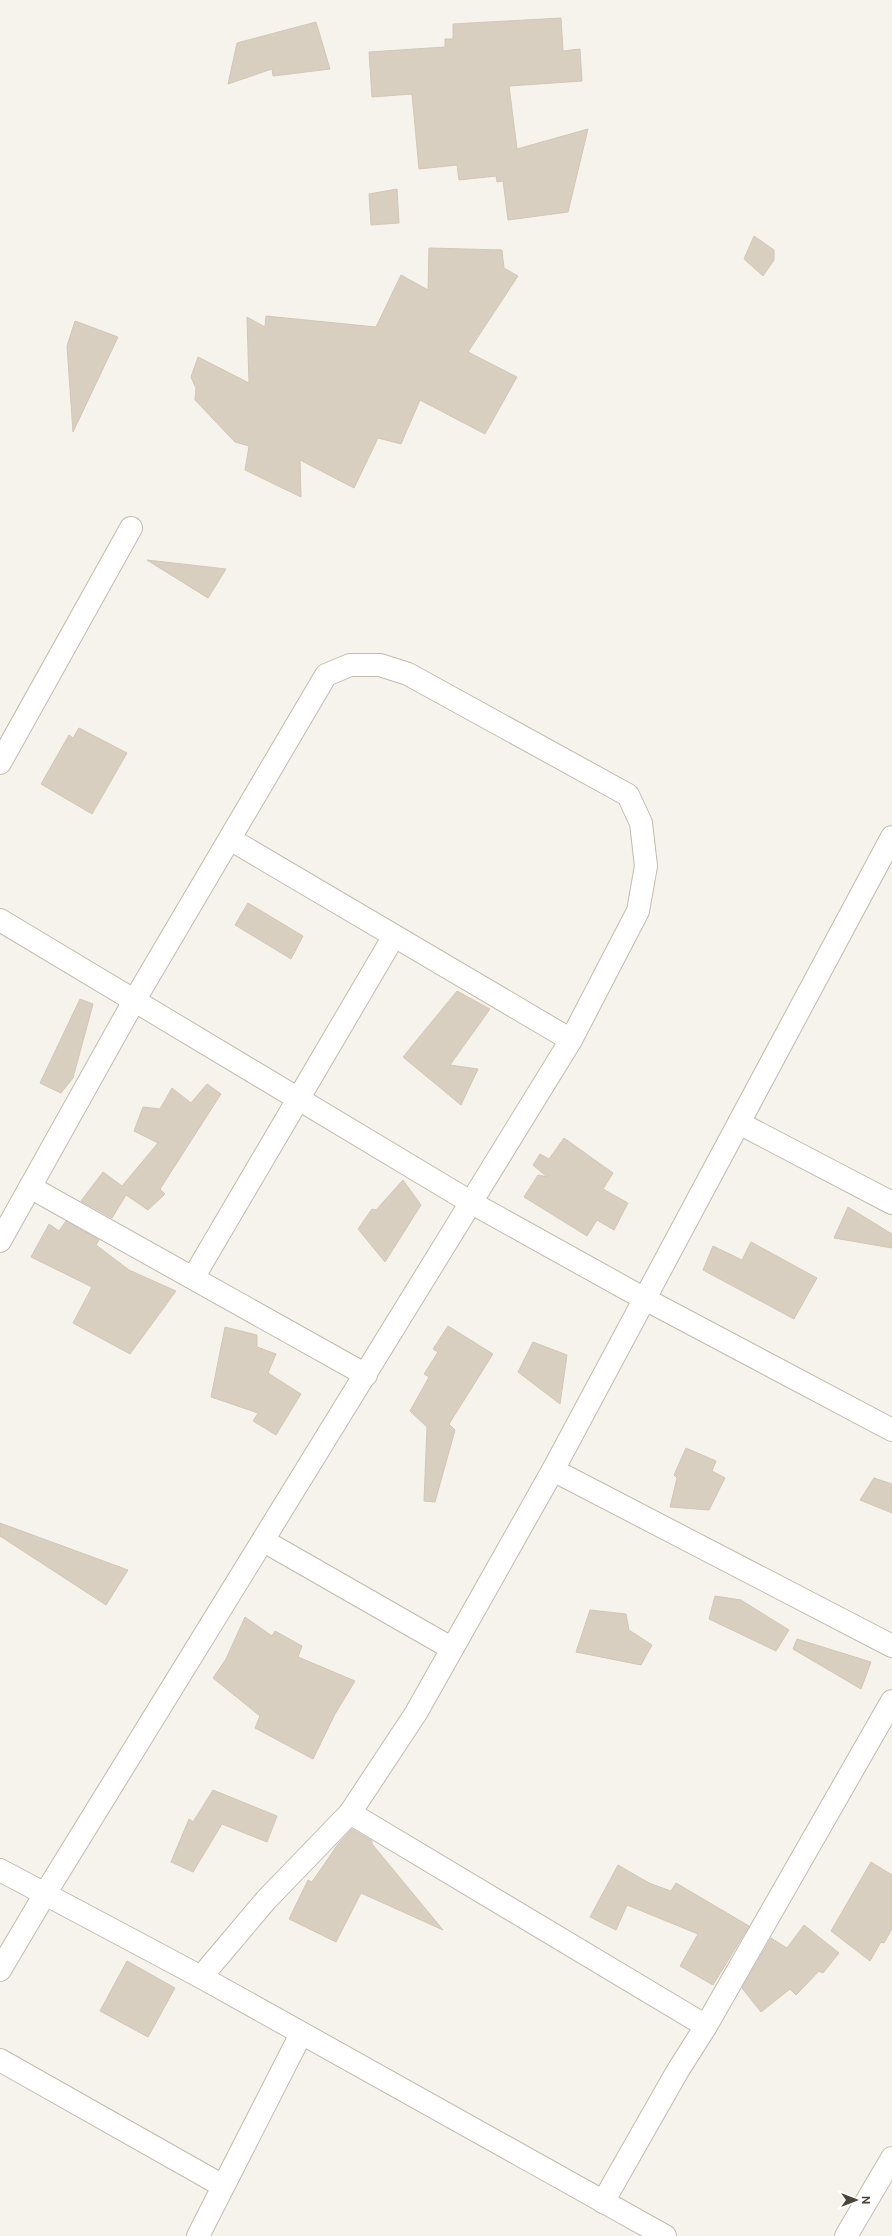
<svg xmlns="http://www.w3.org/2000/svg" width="892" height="2236" font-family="'Public Sans',sans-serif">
	<rect width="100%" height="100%" fill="#f6f3ec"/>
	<g fill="#d8cfc1" stroke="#d3c7b4">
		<path d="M561 18 563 51 580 49 582 81 509 86 517 149 588 129 568 212 508 220 503 181 497 182 496 176 459 180 457 165 419 169 412 94 372 97 369 52 445 47V39H453V24Z"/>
		<path d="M316 22 330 69 273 76 272 69 228 84 237 43Z"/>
		<path d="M397 189 399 223 371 225 369 194Z"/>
		<path d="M754 236 774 250V260L763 276 744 259Z"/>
		<path d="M429 248 502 250 504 268 518 276 468 352 517 377 485 434 420 400 401 444 378 438 354 488 300 460 301 497 245 470 249 446 235 442 195 400 196 388 191 377 198 357 249 383 247 317 265 327 266 316 376 327 401 275 428 290Z"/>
		<path d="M75 321 118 337 73 432 67 346Z"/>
		<path d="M147 560 226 569 208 598Z"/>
		<path d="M79 728 127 753 92 814 41 784 69 735 73 738Z"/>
		<path d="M248 903 303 936 291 959 235 925Z"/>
		<path d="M457 991 490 1009 450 1065 478 1069 461 1105 403 1057Z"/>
		<path d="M80 999 93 1004 73 1078 61 1093 40 1083Z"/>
		<path d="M207 1084 221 1094 160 1189 165 1194 148 1210 126 1195 112 1218 81 1201 103 1172 122 1186 158 1143 134 1131 143 1107 160 1109 172 1088 191 1103Z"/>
		<path d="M564 1138 613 1173 603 1189 628 1203 614 1230 597 1220 587 1236 524 1197 538 1175 547 1177 533 1165 540 1154 549 1159Z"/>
		<path d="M403 1180 421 1205 385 1262 358 1229 372 1209 376 1210Z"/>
		<path d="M848 1207 892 1234V1248L834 1238Z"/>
		<path d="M66 1221 99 1240 96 1245 129 1270 176 1291 130 1354 73 1323 92 1287 31 1257 49 1224 59 1231Z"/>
		<path d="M751 1242 817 1278 794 1319 703 1270 713 1246 742 1260Z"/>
		<path d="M448 1326 493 1354 449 1424 455 1430 435 1502 424 1501 427 1427 410 1411 429 1377 424 1374 438 1352 433 1349Z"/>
		<path d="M225 1327 257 1335V1347L276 1354 268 1373 301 1394 276 1435 253 1421 258 1413 211 1397Z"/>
		<path d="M533 1342 567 1355 560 1404 518 1372Z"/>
		<path d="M686 1448 716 1461 712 1471 725 1478 709 1510 670 1507 677 1478 674 1475Z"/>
		<path d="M874 1478 892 1484V1513L860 1500Z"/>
		<path d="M0 1523 128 1570 106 1605 0 1536Z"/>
		<path d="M715 1596 741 1600 789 1630 776 1651 709 1619Z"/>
		<path d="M590 1610 626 1614 629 1630 652 1645 641 1665 576 1652Z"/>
		<path d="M245 1617 272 1636 275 1631 302 1646 298 1657 355 1681 335 1714 313 1759 255 1728 260 1716 213 1678 226 1659Z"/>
		<path d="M797 1639 871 1662 861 1689 793 1649Z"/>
		<path d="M213 1790 277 1816 267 1842 222 1824 193 1872 171 1862 189 1819 193 1822Z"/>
		<path d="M352 1829 372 1841V1844L443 1930 361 1893 336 1942 289 1919 308 1880 312 1882 338 1844Z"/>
		<path d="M871 1862 892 1875V1929L884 1943 881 1942 870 1961 831 1931Z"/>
		<path d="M618 1865 649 1883 671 1891 676 1883 749 1926 713 1985 680 1966 698 1934 627 1905 616 1930 590 1917Z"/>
		<path d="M804 1925 839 1953 823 1973 819 1971 796 1995 790 1989 761 2012 742 1988 771 1938 787 1948Z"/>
		<path d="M127 1961 175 1988 148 2037 100 2011Z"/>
	</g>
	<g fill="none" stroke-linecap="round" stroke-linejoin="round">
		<g stroke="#c2bbae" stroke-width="24">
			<g id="minor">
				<path d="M0 763 131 528"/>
				<path d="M230 839 571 1040"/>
				<path d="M0 920 472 1203 643 1298 892 1430"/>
				<path d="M739 1123 892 1203"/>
				<path d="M30 1187 366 1375"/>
				<path d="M0 1241 134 1001 326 675 350 665H380L408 674 628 795 641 823 646 866 638 911 571 1040 45 1894 0 1970"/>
				<path d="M193 1278 394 936"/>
				<path d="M553 1470 892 1646"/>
				<path d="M264 1541 451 1648"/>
				<path d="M350 1813 706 2026 677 2072 603 2202"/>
				<path d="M0 1870 201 1977 665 2236"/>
				<path d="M201 1977 266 1900 350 1813 416 1713 553 1470 892 837"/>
				<path d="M706 2026 892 1701"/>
				<path d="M0 2060 223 2186"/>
				<path d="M198 2236 301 2034"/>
				<path d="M846 2236 892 2158"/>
			</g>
		</g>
		<use href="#minor" stroke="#fff" stroke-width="22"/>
	</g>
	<g transform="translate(856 2200) rotate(90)" stroke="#ffffff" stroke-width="3" paint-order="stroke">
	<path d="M0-3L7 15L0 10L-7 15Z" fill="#4b4439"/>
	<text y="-6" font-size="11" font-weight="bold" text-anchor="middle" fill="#4b4439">N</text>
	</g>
</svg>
